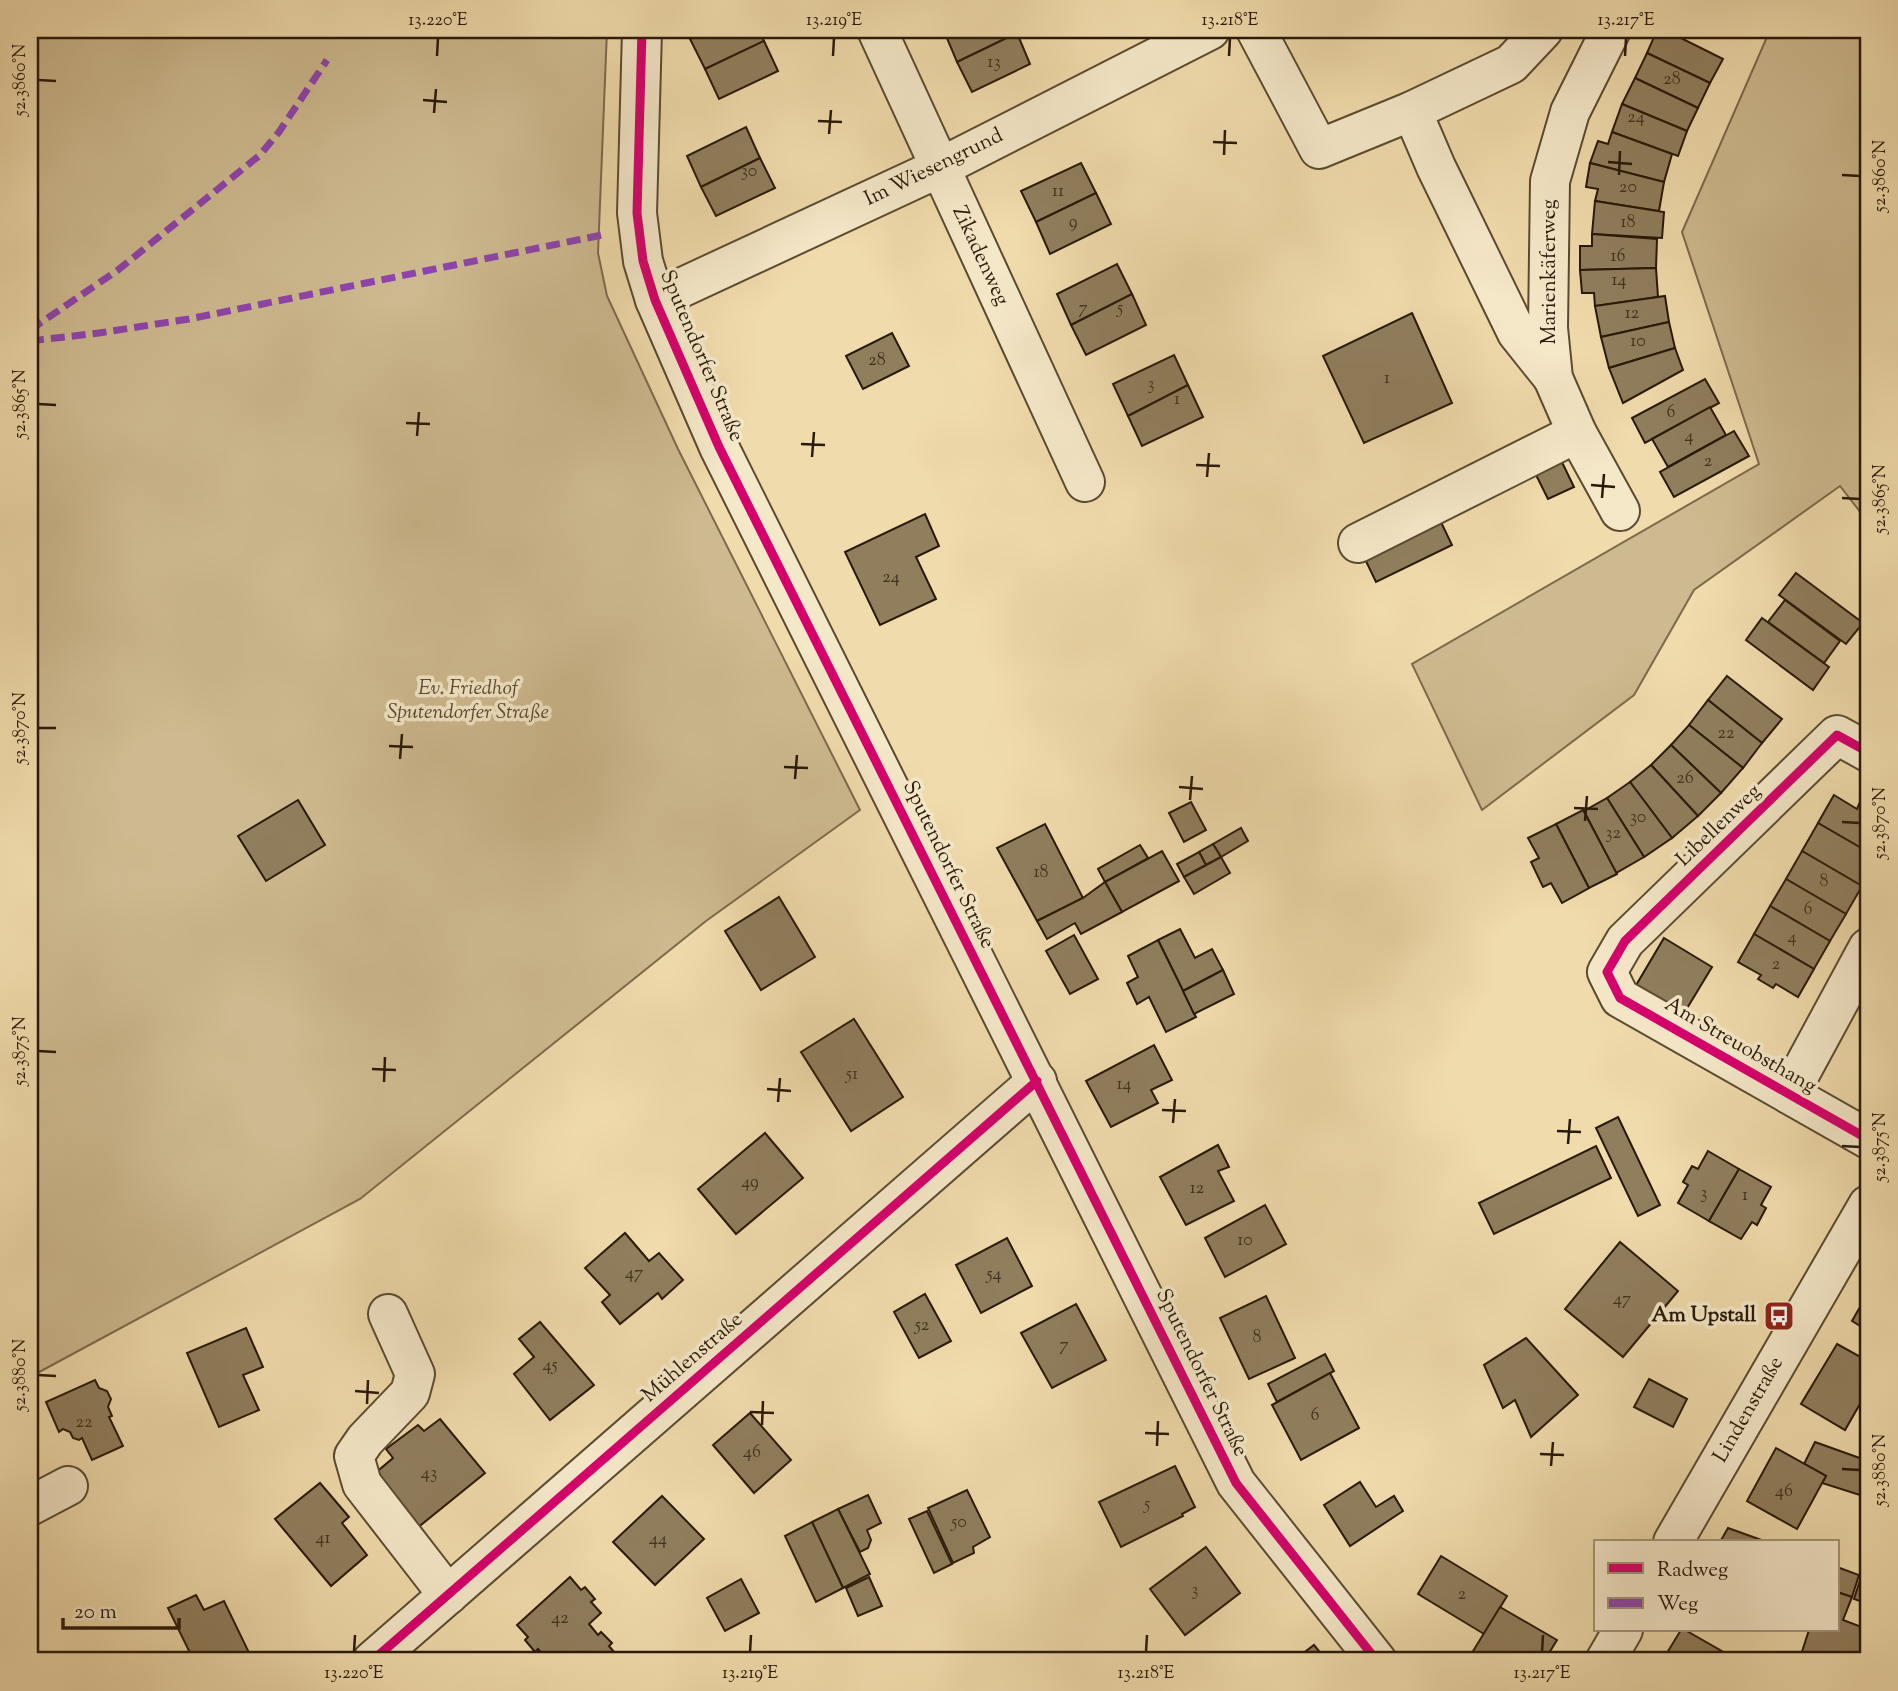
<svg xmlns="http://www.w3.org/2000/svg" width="1898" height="1691" font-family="'Sorts Mill Goudy',serif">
	<rect width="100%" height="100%" fill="#f0dbac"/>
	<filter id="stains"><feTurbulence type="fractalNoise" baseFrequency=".00286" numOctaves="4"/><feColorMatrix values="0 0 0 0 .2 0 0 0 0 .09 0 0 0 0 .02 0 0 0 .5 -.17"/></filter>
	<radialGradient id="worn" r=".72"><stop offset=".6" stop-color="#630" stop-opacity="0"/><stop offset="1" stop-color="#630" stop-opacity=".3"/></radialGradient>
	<g fill="#ceba90" stroke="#7c6a4c" stroke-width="2">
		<path d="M30 30H607L598 253 607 296 678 449 860 810 706 921 360 1199 30 1377Z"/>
		<path d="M1770 30H1868V522L1840 486 1694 590 1634 695 1482 810 1412 664 1759 464 1682 232Z"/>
	</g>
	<g fill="#907e5d" stroke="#291908" stroke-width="2">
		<path d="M709 30H759L764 41 705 69 690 39Z"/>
		<path d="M947 30H1016L1017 33 957 62 944 31Z"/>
		<path d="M1657 30H1665L1723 59 1710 83 1647 53Z"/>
		<path d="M1017 33 1030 64 972 92 957 62Z"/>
		<path d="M764 41 778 71 719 99 705 69Z"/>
		<path d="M1647 53 1710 83 1698 108 1635 78Z"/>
		<path d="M1635 78 1698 108 1687 131 1622 104Z"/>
		<path d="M1622 104 1687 131 1678 156 1612 132Z"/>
		<path d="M746 127 760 158 701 187 687 156Z"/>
		<path d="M1612 132 1672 154 1664 182 1590 163 1598 141 1608 144Z"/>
		<path d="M760 158 775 188 716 216 701 187Z"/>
		<path d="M1081 163 1096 193 1036 222 1021 191Z"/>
		<path d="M1590 163 1664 182 1659 211 1595 201 1598 189 1586 187Z"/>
		<path d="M1096 193 1111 224 1050 254 1036 222Z"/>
		<path d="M1595 201 1664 212 1662 238 1592 234Z"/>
		<path d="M1592 234 1657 239 1656 268 1580 270V246H1592Z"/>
		<path d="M1117 264 1132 294 1071 325 1057 294Z"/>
		<path d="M1656 268 1658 297 1595 306 1594 293H1582L1580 270Z"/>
		<path d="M1132 294 1146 325 1086 355 1071 325Z"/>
		<path d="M1665 296 1669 322 1601 337 1595 306Z"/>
		<path d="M1412 313 1452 403 1364 443 1323 356Z"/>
		<path d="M1669 322 1675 348 1609 368 1601 337Z"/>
		<path d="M892 333 909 366 863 389 846 356Z"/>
		<path d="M1675 348 1683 370 1623 403 1609 368Z"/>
		<path d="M1174 355 1188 385 1128 416 1113 384Z"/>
		<path d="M1705 379 1719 403 1645 443 1632 418Z"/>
		<path d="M1188 385 1203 417 1142 446 1128 416Z"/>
		<path d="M1710 407 1726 435 1668 467 1652 439Z"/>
		<path d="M1734 431 1749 456 1674 497 1660 472Z"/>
		<path d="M1559 456 1574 487 1548 499 1533 469Z"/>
		<path d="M925 514 939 546 916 557 936 599 880 625 845 552Z"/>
		<path d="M1439 518 1452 545 1376 582 1363 555Z"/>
		<path d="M1796 573 1863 623 1846 644 1779 595Z"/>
		<path d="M1785 600 1840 641 1824 663 1768 622Z"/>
		<path d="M1762 618 1829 667 1813 690 1746 640Z"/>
		<path d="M1727 676 1782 719 1762 743 1708 700Z"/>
		<path d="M1708 700 1762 743 1743 768 1689 725Z"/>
		<path d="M1689 725 1743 768 1721 793 1671 745Z"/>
		<path d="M1671 745 1721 793 1698 816 1651 765Z"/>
		<path d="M1651 765 1698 816 1672 838 1630 782Z"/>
		<path d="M1630 782 1672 838 1644 857 1607 798Z"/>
		<path d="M1834 795 1857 809 1859 804 1868 809V852L1818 823Z"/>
		<path d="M1607 798 1644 857 1616 873 1584 811Z"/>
		<path d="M298 800 325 845 266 881 238 836Z"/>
		<path d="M1191 802 1206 830 1184 842 1169 813Z"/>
		<path d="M1583 810 1617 874 1589 888 1556 824Z"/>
		<path d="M1818 823 1868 852V876L1862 886 1802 851Z"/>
		<path d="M1045 824 1083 898 1037 921 997 848Z"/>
		<path d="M1556 824 1589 888 1562 903 1551 883 1543 887 1531 862 1539 858 1528 838Z"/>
		<path d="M1241 828 1248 841 1221 857 1213 844Z"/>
		<path d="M1213 844 1221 857 1206 865 1199 852Z"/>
		<path d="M1140 845 1148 858 1105 882 1098 869Z"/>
		<path d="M1162 851 1179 881 1122 912 1105 882Z"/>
		<path d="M1802 851 1862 886 1846 914 1786 879Z"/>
		<path d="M1199 852 1206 865 1184 877 1177 864Z"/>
		<path d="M1221 857 1230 873 1194 894 1184 877Z"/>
		<path d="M1786 879 1846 914 1830 941 1770 906Z"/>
		<path d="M1105 882 1122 912 1081 934 1075 923 1047 939 1037 921 1083 898Z"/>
		<path d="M779 897 815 957 761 990 725 931Z"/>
		<path d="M1770 906 1830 941 1814 969 1754 934Z"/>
		<path d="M1180 929 1195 958 1212 949 1223 970 1183 991 1158 940Z"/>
		<path d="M1754 934 1814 969 1798 997 1776 984 1773 988 1758 979 1761 975 1738 962Z"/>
		<path d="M1074 935 1098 979 1070 994 1046 951Z"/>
		<path d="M1664 938 1712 967 1683 1015 1635 987Z"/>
		<path d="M1158 940 1196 1017 1166 1032 1149 997 1137 1004 1127 983 1138 977 1128 956Z"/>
		<path d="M1223 970 1234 994 1194 1014 1183 991Z"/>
		<path d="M854 1019 903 1097 851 1131 801 1052Z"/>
		<path d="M1154 1045 1172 1080 1151 1090 1158 1103 1111 1127 1086 1081Z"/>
		<path d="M1618 1117 1660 1205 1638 1216 1596 1128Z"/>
		<path d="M765 1133 803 1178 736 1234 698 1189Z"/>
		<path d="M1218 1145 1229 1167 1218 1171 1234 1201 1186 1225 1160 1177Z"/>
		<path d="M1596 1146 1611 1178 1494 1234 1479 1203Z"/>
		<path d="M1708 1151 1739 1169 1709 1221 1678 1203 1688 1185 1683 1182 1692 1166 1698 1169Z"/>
		<path d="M1739 1169 1771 1187 1761 1205 1766 1208 1757 1225 1752 1222 1741 1239 1709 1221Z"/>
		<path d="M1265 1205 1286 1244 1225 1277 1205 1238Z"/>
		<path d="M625 1233 649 1261 659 1253 683 1280 662 1299 658 1293 620 1324 602 1302 610 1295 585 1268Z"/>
		<path d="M1007 1238 1032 1286 981 1313 956 1265Z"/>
		<path d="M1620 1242 1678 1291 1623 1357 1565 1309Z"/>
		<path d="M1868 1293V1331L1852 1321Z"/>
		<path d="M925 1294 951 1341 919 1358 894 1312Z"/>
		<path d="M1266 1296 1295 1358 1249 1379 1220 1318Z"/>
		<path d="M1076 1304 1106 1360 1052 1388 1021 1333Z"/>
		<path d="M540 1322 594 1385 550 1420 514 1374 534 1357 519 1339Z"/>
		<path d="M246 1328 263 1367 243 1375 259 1410 219 1427 187 1353Z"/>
		<path d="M1526 1338 1578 1395 1531 1437 1515 1400 1503 1408 1484 1365Z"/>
		<path d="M1837 1344 1868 1361V1390L1845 1430 1801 1404Z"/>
		<path d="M1325 1354 1334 1371 1277 1402 1268 1384Z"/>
		<path d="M1330 1373 1359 1428 1301 1460 1272 1405Z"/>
		<path d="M1649 1379 1687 1399 1673 1427 1634 1407Z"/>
		<path d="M95 1380 99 1388 107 1391 111 1399 108 1407 112 1416 109 1417 123 1446 92 1460 82 1438 79 1440 73 1438 70 1432 63 1429 59 1432 46 1402Z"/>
		<path d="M750 1413 791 1460 754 1493 713 1445Z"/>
		<path d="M440 1419 485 1473 416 1529 373 1475 393 1458 386 1449 418 1425 424 1431Z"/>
		<path d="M1815 1442 1868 1461V1482L1863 1496 1822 1483 1826 1476 1804 1464Z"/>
		<path d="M1776 1448 1826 1476 1797 1529 1747 1501Z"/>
		<path d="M1175 1466 1195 1507 1182 1514 1183 1516 1121 1547 1099 1502Z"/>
		<path d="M1360 1482 1376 1507 1394 1496 1403 1511 1350 1546 1324 1505Z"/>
		<path d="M320 1483 349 1517 342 1523 367 1555 331 1586 275 1519Z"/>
		<path d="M967 1490 990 1537 973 1547 974 1553 953 1563 928 1508Z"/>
		<path d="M868 1495 881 1523 867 1530 871 1540 868 1548 860 1552 838 1509Z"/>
		<path d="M662 1496 704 1539 655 1585 613 1542Z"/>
		<path d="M838 1509 870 1574 843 1588 812 1522Z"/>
		<path d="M927 1511 952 1564 934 1573 909 1519Z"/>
		<path d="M812 1522 843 1588 816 1602 785 1536Z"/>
		<path d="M1728 1528 1767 1542H1720Z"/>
		<path d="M1206 1547 1240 1593 1185 1635 1150 1589Z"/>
		<path d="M1441 1556 1507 1596 1484 1634 1418 1594Z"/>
		<path d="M1837 1567 1859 1575 1852 1597 1837 1592Z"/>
		<path d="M570 1577 581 1590 585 1587 595 1599 591 1602 601 1613 589 1624 598 1635 601 1632 612 1643 609 1646 619 1658 616 1661H546L548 1660 538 1649 535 1652 525 1640 528 1637 517 1625Z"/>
		<path d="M869 1577 882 1606 858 1616 846 1588Z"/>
		<path d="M1861 1577 1868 1580V1604L1854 1599Z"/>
		<path d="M741 1579 759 1613 725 1631 707 1598Z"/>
		<path d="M1837 1592 1852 1597 1843 1620 1867 1629 1857 1661H1799L1809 1630H1837Z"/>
		<path d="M196 1595 204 1610 224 1601 253 1661H194L168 1608Z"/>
		<path d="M1500 1607 1557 1640 1544 1661H1467Z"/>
		<path d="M1681 1630H1685L1725 1653 1721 1661H1662Z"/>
		<path d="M1314 1645 1327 1661H1293Z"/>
	</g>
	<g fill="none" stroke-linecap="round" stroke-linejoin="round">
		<g stroke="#5b4a31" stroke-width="42">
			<g id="minor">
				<path d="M642 30 637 213 643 261 655 300 719 447 1236 1483 1377 1661"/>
				<path d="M877 30 1085 482"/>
				<path d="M1256 30 1319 149 1412 111 1511 64 1543 30"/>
				<path d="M1611 30 1570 112 1550 181 1548 328 1553 378 1577 433 1620 511"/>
				<path d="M1412 111 1436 167 1517 333 1553 378"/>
				<path d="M655 300 939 168 1210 30"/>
				<path d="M1358 543 1577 433"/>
				<path d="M1868 752 1837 735 1625 941 1607 972 1620 998 1868 1139"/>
				<path d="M1789 1094 1868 948"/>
				<path d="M388 1314 415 1374 410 1393 365 1440 354 1456 362 1484 448 1595"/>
				<path d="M30 1506 68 1486"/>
				<path d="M1673 1542 1868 1205"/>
				<path d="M372 1661 1037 1081"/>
				<path d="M1605 1661 1623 1630"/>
			</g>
		</g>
		<use href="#minor" stroke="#f5e8c9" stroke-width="38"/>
		<g stroke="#8e44ad" stroke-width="7" stroke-dasharray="14 7" stroke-linecap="butt">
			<path d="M30 330 118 270 260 155 279 132 327 60"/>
			<path d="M30 341 99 333 189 319 607 234"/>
		</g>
		<g stroke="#f5e8c9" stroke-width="13">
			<g id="cycleway">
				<path d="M642 30 637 213 643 261 655 300 719 447 1236 1483 1377 1661"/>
				<path d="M1868 752 1837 735 1625 941 1607 972 1620 998 1868 1139"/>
				<path d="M372 1661 1037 1081"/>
			</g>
		</g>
		<use href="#cycleway" stroke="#d6006c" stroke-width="9"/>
	</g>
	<path fill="none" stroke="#291908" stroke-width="2.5" d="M437 56 438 38M833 56 834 38M1229 56 1230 38M1625 56 1626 38M38 80 56 81M423 100 447 102M434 113 436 89M818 121 842 122M829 134 831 110M1213 142 1237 143M1224 155 1225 130M1608 162 1632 164M1619 175 1620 151M1842 175 1860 176M38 404 56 405M406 423 430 424M417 436 419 412M801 444 825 445M812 457 814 432M1196 465 1220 466M1207 477 1209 453M1591 485 1615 487M1602 498 1604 474M1842 498 1860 499M38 728H56M389 746 413 747M400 759 402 734M784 767 808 768M795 779 797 755M1179 787 1203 789M1190 800 1192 776M1574 808 1598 809M1585 821 1587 796M1842 822 1860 823M38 1051 56 1052M372 1069 396 1070M384 1082 385 1057M767 1089 791 1091M778 1102 780 1078M1162 1110 1186 1111M1173 1123 1175 1099M1557 1131 1581 1132M1568 1144 1570 1119M1842 1146 1860 1147M38 1375 56 1376M355 1391 379 1393M367 1404 368 1380M750 1412 774 1413M762 1425 763 1401M1145 1433 1169 1434M1157 1446 1158 1421M1540 1454 1564 1455M1551 1466 1553 1442M1842 1469 1860 1470M354 1652 355 1635M750 1652 751 1635M1146 1652 1147 1635M1542 1652 1543 1635"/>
	<defs>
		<g id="bus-square" transform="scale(1.575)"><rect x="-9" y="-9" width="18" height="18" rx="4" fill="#8f2418" stroke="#f5e8c9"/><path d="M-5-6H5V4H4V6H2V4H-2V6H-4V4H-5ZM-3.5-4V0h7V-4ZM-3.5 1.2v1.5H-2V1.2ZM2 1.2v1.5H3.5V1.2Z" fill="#fff"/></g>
	</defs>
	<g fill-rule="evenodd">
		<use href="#bus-square" x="1779" y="1316"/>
	</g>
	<g text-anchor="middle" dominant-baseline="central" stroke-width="7" stroke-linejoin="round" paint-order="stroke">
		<g font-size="18" fill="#43321d">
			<text x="994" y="63">13</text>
			<text x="1672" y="80">28</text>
			<text x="1636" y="118">24</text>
			<text x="749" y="172">30</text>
			<text x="1628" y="188">20</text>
			<text x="1058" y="192">11</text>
			<text x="1073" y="223">9</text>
			<text x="1628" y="223">18</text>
			<text x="1618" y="257">16</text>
			<text x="1619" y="281">14</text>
			<text x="1083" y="309">7</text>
			<text x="1120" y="309">5</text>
			<text x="1632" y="314">12</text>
			<text x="1638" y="342">10</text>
			<text x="877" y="361">28</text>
			<text x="1387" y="379">1</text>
			<text x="1151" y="385">3</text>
			<text x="1177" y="400">1</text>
			<text x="1671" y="413">6</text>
			<text x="1689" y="437">4</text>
			<text x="1708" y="462">2</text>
			<text x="891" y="578">24</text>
			<text x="1726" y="734">22</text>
			<text x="1685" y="779">26</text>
			<text x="1638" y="818">30</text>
			<text x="1613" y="834">32</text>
			<text x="1041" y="873">18</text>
			<text x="1824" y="882">8</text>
			<text x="1808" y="910">6</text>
			<text x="1792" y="938">4</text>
			<text x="1776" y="965">2</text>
			<text x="852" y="1075">51</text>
			<text x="1124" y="1085">14</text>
			<text x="750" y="1183">49</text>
			<text x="1197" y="1189">12</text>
			<text x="1704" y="1194">3</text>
			<text x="1745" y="1196">1</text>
			<text x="1245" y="1241">10</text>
			<text x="634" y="1274">47</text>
			<text x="994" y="1275">54</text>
			<text x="1622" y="1300">47</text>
			<text x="922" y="1326">52</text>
			<text x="1257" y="1338">8</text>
			<text x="1064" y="1346">7</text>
			<text x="550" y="1366">45</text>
			<text x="1315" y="1416">6</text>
			<text x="84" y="1423">22</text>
			<text x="752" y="1453">46</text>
			<text x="429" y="1474">43</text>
			<text x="1784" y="1492">46</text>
			<text x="1147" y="1505">5</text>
			<text x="959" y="1523">50</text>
			<text x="323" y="1539">41</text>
			<text x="658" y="1540">44</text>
			<text x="1195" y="1591">3</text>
			<text x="1462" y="1595">2</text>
			<text x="560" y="1619">42</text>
		</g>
		<g font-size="21" fill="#291908" stroke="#f5e8c9">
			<text transform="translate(934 168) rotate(-26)">Im Wiesengrund</text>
			<text transform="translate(980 256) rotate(65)">Zikadenweg</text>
			<text transform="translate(1550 272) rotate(-90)">Marienkäferweg</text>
			<text transform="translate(701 356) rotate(67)">Sputendorfer Straße</text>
			<text transform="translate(1719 826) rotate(-44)">Libellenweg</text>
			<text transform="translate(948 865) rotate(64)">Sputendorfer Straße</text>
			<text transform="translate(1740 1046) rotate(30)">Am Streuobsthang</text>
			<text transform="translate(693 1358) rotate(-41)">Mühlenstraße</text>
			<text transform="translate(1201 1373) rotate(64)">Sputendorfer Straße</text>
			<text transform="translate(1749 1410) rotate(-60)">Lindenstraße</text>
		</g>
		<g font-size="21" font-style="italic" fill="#5b4931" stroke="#f5e8c9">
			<text x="468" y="689">Ev. Friedhof<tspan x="468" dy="24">Sputendorfer Straße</tspan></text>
		</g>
		<g font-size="21" font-weight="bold" fill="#291908" stroke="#f5e8c9" text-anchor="end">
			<text x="1756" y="1316">Am Upstall</text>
		</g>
	</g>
	<rect width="1898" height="1691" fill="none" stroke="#f0dbac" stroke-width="77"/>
	<rect x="1594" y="1540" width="245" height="91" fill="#f5e8c9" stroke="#a3957c" stroke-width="2"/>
	<rect x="1608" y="1563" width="35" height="10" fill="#d6006c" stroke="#a3957c" stroke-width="2"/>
	<text x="1657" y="1576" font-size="21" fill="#291908">Radweg</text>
	<rect x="1608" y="1598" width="35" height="10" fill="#8e44ad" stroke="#a3957c" stroke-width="2"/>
	<text x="1657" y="1610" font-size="21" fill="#291908">Weg</text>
	<path d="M63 1618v10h116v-10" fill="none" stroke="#291908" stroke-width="3.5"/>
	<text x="74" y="1618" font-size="21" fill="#291908" stroke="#f5e8c9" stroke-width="5" paint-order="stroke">20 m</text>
	<rect x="38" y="38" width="1822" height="1614" fill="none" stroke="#291908" stroke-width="2.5"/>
	<g font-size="18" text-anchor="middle" fill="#291908">
		<text x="438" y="25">13.220°E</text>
		<text x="834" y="25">13.219°E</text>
		<text x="1230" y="25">13.218°E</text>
		<text x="1626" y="25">13.217°E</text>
		<text transform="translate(19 80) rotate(-90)" y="6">52.3860°N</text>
		<text transform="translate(1879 176) rotate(-90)" y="6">52.3860°N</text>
		<text transform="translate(19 404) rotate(-90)" y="6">52.3865°N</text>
		<text transform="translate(1879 499) rotate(-90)" y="6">52.3865°N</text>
		<text transform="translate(19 728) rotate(-90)" y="6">52.3870°N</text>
		<text transform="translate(1879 823) rotate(-90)" y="6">52.3870°N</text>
		<text transform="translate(19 1051) rotate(-90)" y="6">52.3875°N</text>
		<text transform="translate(1879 1147) rotate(-90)" y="6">52.3875°N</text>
		<text transform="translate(19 1375) rotate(-90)" y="6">52.3880°N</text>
		<text transform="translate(1879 1470) rotate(-90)" y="6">52.3880°N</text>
		<text x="354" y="1678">13.220°E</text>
		<text x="750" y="1678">13.219°E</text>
		<text x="1146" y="1678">13.218°E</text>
		<text x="1542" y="1678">13.217°E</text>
	</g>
	<rect width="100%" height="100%" filter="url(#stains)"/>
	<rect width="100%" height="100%" fill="url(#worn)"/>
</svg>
